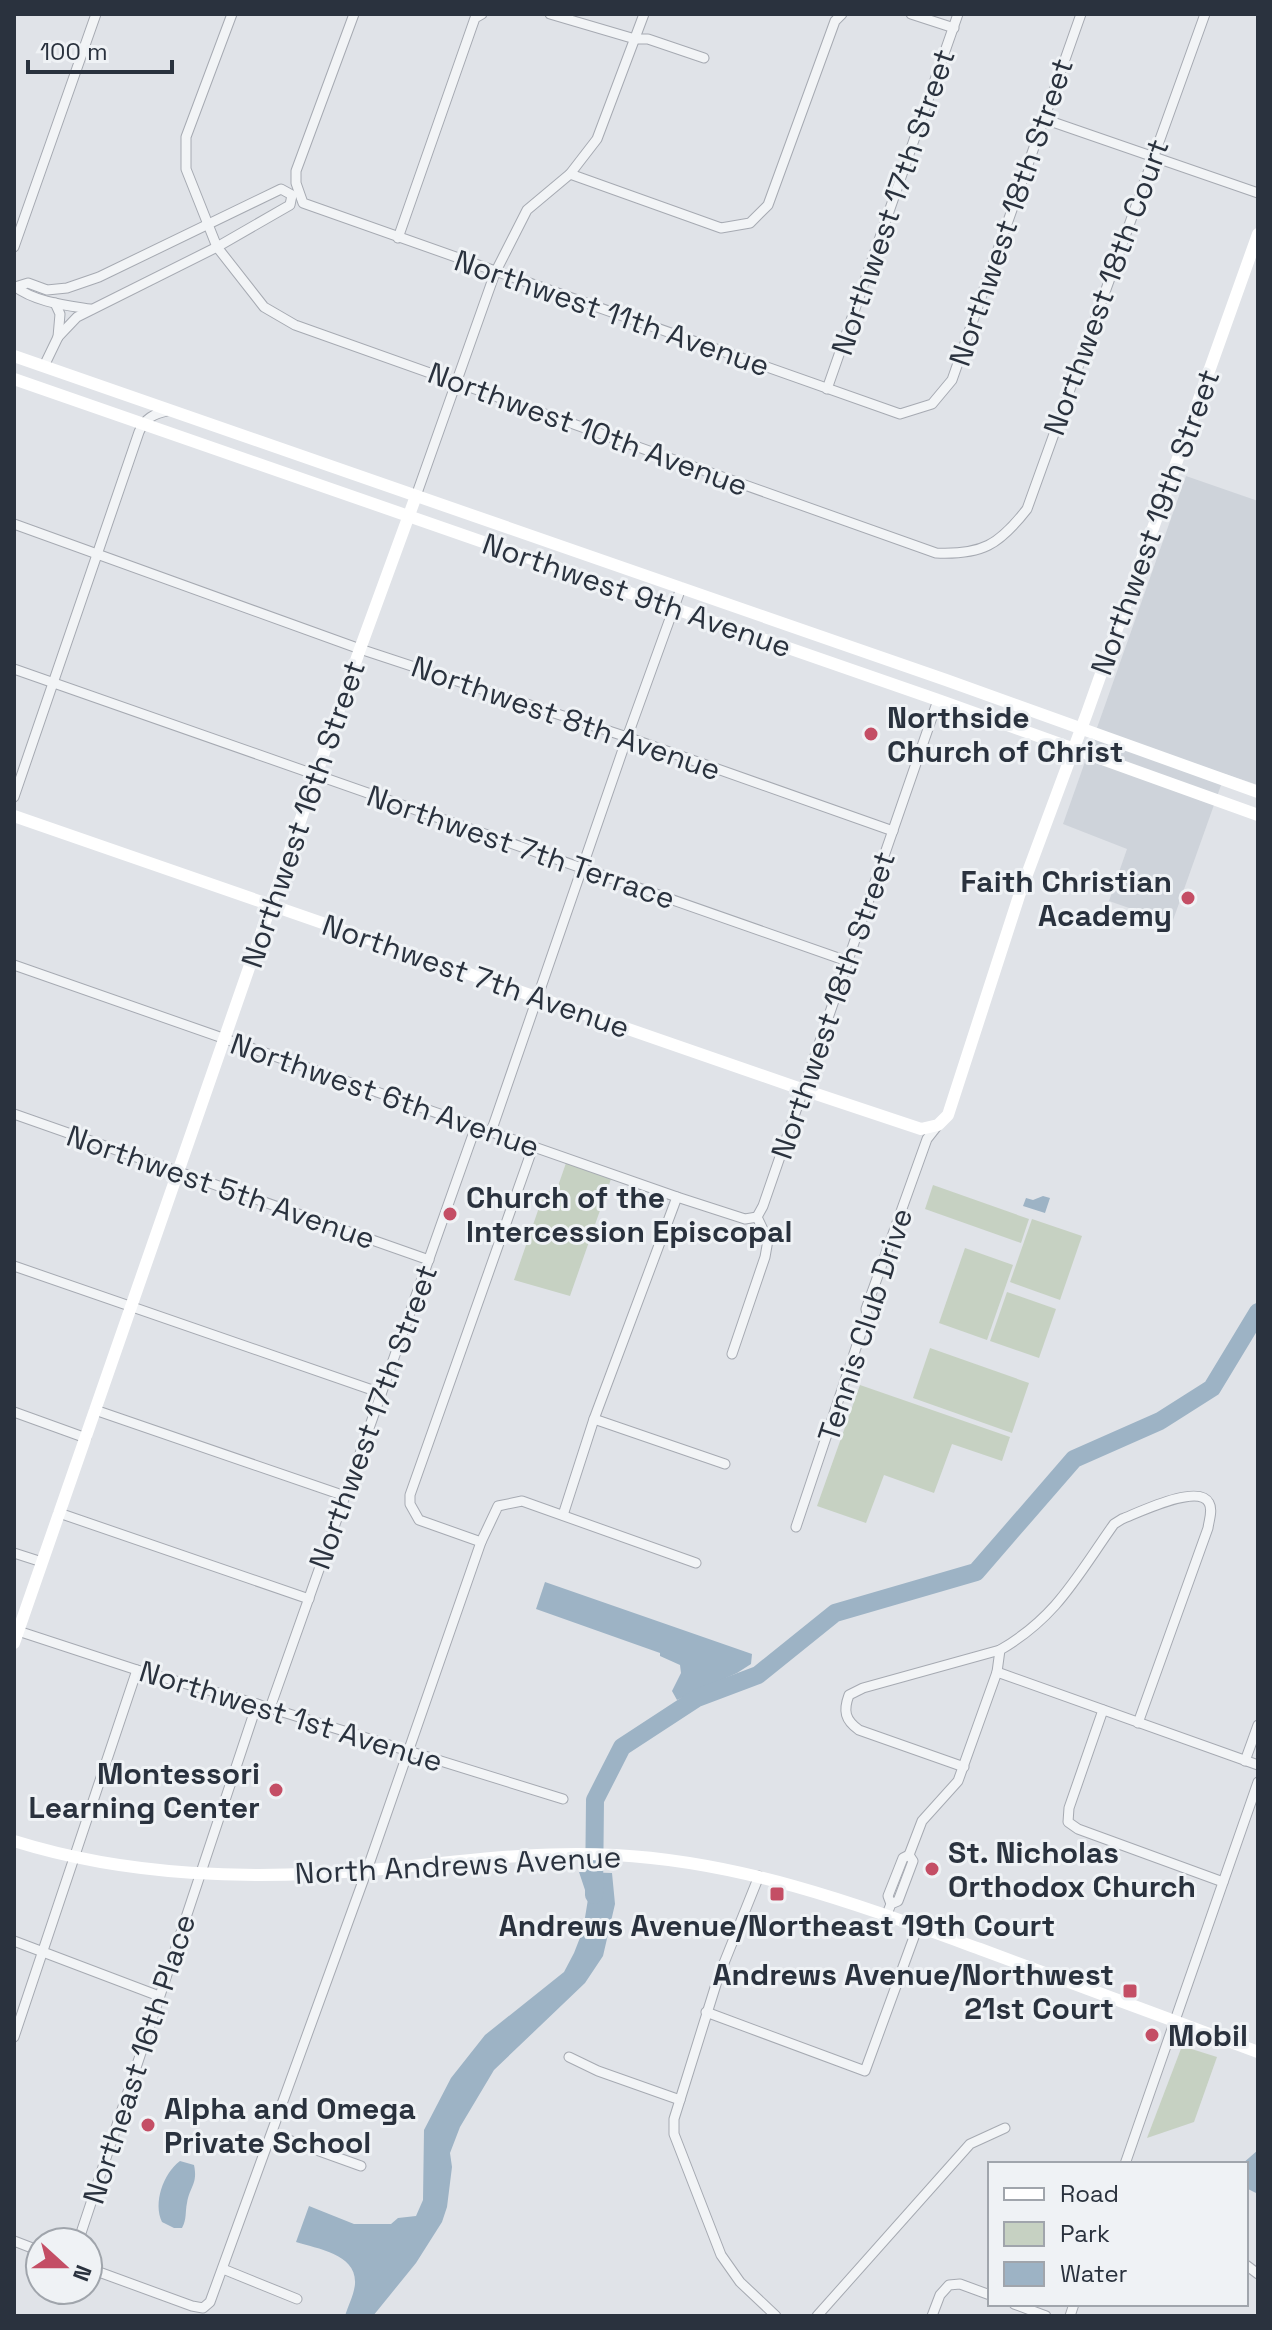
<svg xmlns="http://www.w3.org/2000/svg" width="1272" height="2330" font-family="'Space Grotesk',sans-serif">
	<rect width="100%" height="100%" fill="#e0e3e8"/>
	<path fill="#ced3da" d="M1186 476 1258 501V785L1225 774 1172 923 1109 901 1127 849 1063 824Z"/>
	<g fill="#c6d1c2">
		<path d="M566 1163 611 1179 570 1296 514 1280 544 1193 557 1189Z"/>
		<path d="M933 1185 1029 1219 1021 1243 925 1209Z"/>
		<path d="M1032 1219 1082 1236 1060 1300 1010 1282Z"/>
		<path d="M965 1248 1013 1265 987 1340 939 1323Z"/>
		<path d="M1007 1292 1056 1309 1039 1358 990 1341Z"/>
		<path d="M930 1348 1029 1383 1012 1433 913 1398Z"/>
		<path d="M860 1385 1010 1437 1002 1461 952 1444 934 1493 884 1475 866 1523 817 1506Z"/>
		<path d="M1182 2046 1217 2057 1194 2122 1147 2138Z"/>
	</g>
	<g fill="#9db3c5">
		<path d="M1043 1196 1050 1198 1045 1213 1023 1206 1026 1198 1033 1200Z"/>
		<path d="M545 1582 752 1654 751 1664 737 1673 677 1700 672 1691 681 1673 680 1665 660 1656V1653L536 1609Z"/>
		<path d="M579 1872 612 1873 615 1904 603 1956 585 1983 494 2070 460 2127 450 2153 452 2167 447 2207 442 2222 416 2263 373 2316H345C348 2306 354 2295 355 2284 357 2254 318 2249 296 2242L309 2206 354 2224H391L398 2218 416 2216 423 2200 424 2130 451 2078 485 2035 564 1972 574 1953 583 1930 588 1899Z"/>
		<path d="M1258 2150V2194L1246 2188V2164H1242Z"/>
		<path d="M180 2161 194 2165C198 2184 190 2186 187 2203 185 2212 187 2219 182 2228H174L162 2222C153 2203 163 2174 180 2161Z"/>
	</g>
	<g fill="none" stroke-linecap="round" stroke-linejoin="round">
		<path stroke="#9db3c5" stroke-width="18" d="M594 1895 595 1800 622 1747 697 1698 758 1675 835 1613 976 1572 1074 1459 1160 1421 1212 1388 1258 1312"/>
		<g stroke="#a6aab2" stroke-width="11">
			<g id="street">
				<path d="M232 14 186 137V169L217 247 264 307 295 325 936 553C982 555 999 545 1027 509L1205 14"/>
				<path d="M354 14 296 171V183L303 203 900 414 932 404 952 380 1081 14"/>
				<path d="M550 14 635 39H648L704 58"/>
				<path d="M911 14 954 28"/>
				<path d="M1044 119 1258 193"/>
				<path d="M570 174 721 228 750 223 768 205 835 21 842 14"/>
				<path d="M398 238 475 18 482 14"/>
				<path d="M14 247 96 14"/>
				<path d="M14 286C35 302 64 305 90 309"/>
				<path d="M15 287 28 283 47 290 67 288 99 277 281 189 292 195 290 205 217 247 77 317 58 337 44 366"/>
				<path d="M55 303 60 314 58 337"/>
				<path d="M827 389 958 14"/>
				<path d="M416 496 495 273 527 210 570 174 597 139 644 14"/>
				<path d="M14 524 360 649 627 737 893 831"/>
				<path d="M14 669 847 961"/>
				<path d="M14 797 139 432C145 418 154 414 167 411"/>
				<path d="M14 965 677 1197 745 1219 757 1217"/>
				<path d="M14 1114 429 1260"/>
				<path d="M491 1132 629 732 681 588"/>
				<path d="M757 1217 763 1206 938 700"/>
				<path d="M14 1266 381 1393"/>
				<path d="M732 1354 765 1257 768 1240 757 1217"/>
				<path d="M95 1410 345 1496"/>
				<path d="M14 1412 86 1438"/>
				<path d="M594 1419 725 1464"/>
				<path d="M59 1513 309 1599"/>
				<path d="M563 1515 594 1419 677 1197"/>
				<path d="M796 1527 867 1315 866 1309 927 1139 938 1125"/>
				<path d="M481 1542 419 1520 410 1504V1495L533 1147"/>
				<path d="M14 1553 42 1562"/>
				<path d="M18 1631 137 1670 257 1704 563 1799"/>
				<path d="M997 1672 1258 1765"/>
				<path d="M270 1708 476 1126"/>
				<path d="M1103 1710 1069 1808 1068 1822 1078 1829 1223 1882"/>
				<path d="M1245 1761 1258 1725"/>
				<path d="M964 1767 859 1730C845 1720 843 1711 849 1695L863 1688 1000 1650"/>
				<path d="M759 1876 718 1978 674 2119V2134L721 2255 740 2282 776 2316"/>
				<path d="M891 1904 888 1896 903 1858 909 1855"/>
				<path d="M887 1914 891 1904 898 1901 913 1861 909 1855 922 1821 958 1781 997 1672 1000 1650C1057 1617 1077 1576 1114 1524L1122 1519C1140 1512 1199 1483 1209 1503 1213 1510 1209 1520 1208 1528L1138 1723"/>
				<path d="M14 1941 159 1996"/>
				<path d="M706 2012 865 2071 918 1926"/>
				<path d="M14 2037 137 1670"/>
				<path d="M569 2057 598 2071 680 2100"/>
				<path d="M272 2134 361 2166"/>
				<path d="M1125 2164 1258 1782"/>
				<path d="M14 2241 40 2251"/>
				<path d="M78 2242 257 1704"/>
				<path d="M1246 2265 1258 2274"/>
				<path d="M88 2268 192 2306 203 2308 210 2302 367 1870 481 1542 498 1506 522 1501 696 1563"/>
				<path d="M223 2269 297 2299"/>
				<path d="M1014 2304 1046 2316"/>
				<path d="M817 2316 970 2144 1005 2128"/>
				<path d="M932 2316 940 2295 949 2285 960 2284 990 2295"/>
				<path d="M1070 2316 1074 2304"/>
			</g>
		</g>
		<use href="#street" stroke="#f2f4f6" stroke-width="9"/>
		<g stroke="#fff" stroke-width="12">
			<path d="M14 356 946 680 1258 792"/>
			<path d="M14 379 938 700 1258 815"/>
			<path d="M14 816 804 1090 921 1129 938 1125 948 1115 1019 896 1087 713 1258 234"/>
			<path d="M14 1643 360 649 416 496"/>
			<path d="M14 1841C129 1877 252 1880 371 1870 452 1863 533 1850 615 1855 745 1862 859 1905 980 1949 1073 1983 1165 2018 1258 2052"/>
		</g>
	</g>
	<g fill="#c44e65" stroke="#eff2f5" stroke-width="3">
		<circle cx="871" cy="734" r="8"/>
		<circle cx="1188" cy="898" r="8"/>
		<circle cx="450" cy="1214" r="8"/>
		<circle cx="276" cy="1790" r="8"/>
		<circle cx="932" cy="1869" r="8"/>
		<rect x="769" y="1886" width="16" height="16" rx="4"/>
		<rect x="1122" y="1983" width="16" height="16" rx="4"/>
		<circle cx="1152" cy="2035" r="8"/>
		<circle cx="148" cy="2125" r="8"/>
	</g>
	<g text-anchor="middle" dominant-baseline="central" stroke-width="6" stroke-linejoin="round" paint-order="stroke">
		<g font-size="30" fill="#2a323e" stroke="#eff2f5">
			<text transform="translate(893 202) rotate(-71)">Northwest 17th Street</text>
			<text transform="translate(1011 212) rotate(-71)">Northwest 18th Street</text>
			<text transform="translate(1106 287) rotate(-70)">Northwest 18th Court</text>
			<text transform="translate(612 313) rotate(19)">Northwest 11th Avenue</text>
			<text transform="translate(588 429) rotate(20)">Northwest 10th Avenue</text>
			<text transform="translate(1155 522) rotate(-70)">Northwest 19th Street</text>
			<text transform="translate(637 595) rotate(19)">Northwest 9th Avenue</text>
			<text transform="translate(566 718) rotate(19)">Northwest 8th Avenue</text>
			<text transform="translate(303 814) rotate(-71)">Northwest 16th Street</text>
			<text transform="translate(521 847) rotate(19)">Northwest 7th Terrace</text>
			<text transform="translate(476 976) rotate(19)">Northwest 7th Avenue</text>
			<text transform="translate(833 1005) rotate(-71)">Northwest 18th Street</text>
			<text transform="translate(385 1095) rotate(19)">Northwest 6th Avenue</text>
			<text transform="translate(221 1187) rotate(19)">Northwest 5th Avenue</text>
			<text transform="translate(865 1325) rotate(-72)">Tennis Club Drive</text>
			<text transform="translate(373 1417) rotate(-70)">Northwest 17th Street</text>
			<text transform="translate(291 1716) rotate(17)">Northwest 1st Avenue</text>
			<text transform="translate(458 1865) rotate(-3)">North Andrews Avenue</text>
			<text transform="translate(139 2059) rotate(-72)">Northeast 16th Place</text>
		</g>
		<g font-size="30" font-weight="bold" fill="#2a323e" stroke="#eff2f5" text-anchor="start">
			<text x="887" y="717">Northside<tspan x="887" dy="34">Church of Christ</tspan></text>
			<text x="1172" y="881" text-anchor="end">Faith Christian<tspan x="1172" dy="34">Academy</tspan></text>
			<text x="466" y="1197">Church of the<tspan x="466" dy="34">Intercession Episcopal</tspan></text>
			<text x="260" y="1773" text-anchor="end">Montessori<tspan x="260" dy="34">Learning Center</tspan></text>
			<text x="948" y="1852">St. Nicholas<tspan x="948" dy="34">Orthodox Church</tspan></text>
			<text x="777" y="1925" text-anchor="middle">Andrews Avenue/Northeast 19th Court</text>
			<text x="1114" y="1974" text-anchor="end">Andrews Avenue/Northwest<tspan x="1114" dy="34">21st Court</tspan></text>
			<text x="1168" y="2035">Mobil</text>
			<text x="164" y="2108">Alpha and Omega<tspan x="164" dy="34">Private School</tspan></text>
		</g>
	</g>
	<rect width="1272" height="2330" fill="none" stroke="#2a323e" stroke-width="32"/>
	<rect x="988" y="2162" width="260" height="144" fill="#eff2f5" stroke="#a0a5ac" stroke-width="2"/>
	<rect x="1004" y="2188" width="40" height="12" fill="#ffffff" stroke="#a0a5ac" stroke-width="2"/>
	<text x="1060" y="2202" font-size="24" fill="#2a323e">Road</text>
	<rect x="1004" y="2222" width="40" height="24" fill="#c6d1c2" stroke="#a0a5ac" stroke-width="2"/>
	<text x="1060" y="2242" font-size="24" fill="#2a323e">Park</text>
	<rect x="1004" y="2262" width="40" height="24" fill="#9db3c5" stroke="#a0a5ac" stroke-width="2"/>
	<text x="1060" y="2282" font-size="24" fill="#2a323e">Water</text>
	<g transform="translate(64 2266) rotate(111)"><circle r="38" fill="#eff2f5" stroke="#a0a5ac" stroke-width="2"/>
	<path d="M0-6L14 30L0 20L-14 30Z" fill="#c44e65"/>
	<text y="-12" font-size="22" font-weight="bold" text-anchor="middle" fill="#2a323e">N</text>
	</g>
	<path d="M28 60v12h144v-12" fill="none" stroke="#2a323e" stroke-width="4"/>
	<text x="40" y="60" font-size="24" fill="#2a323e" stroke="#eff2f5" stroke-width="6" paint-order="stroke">100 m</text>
</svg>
